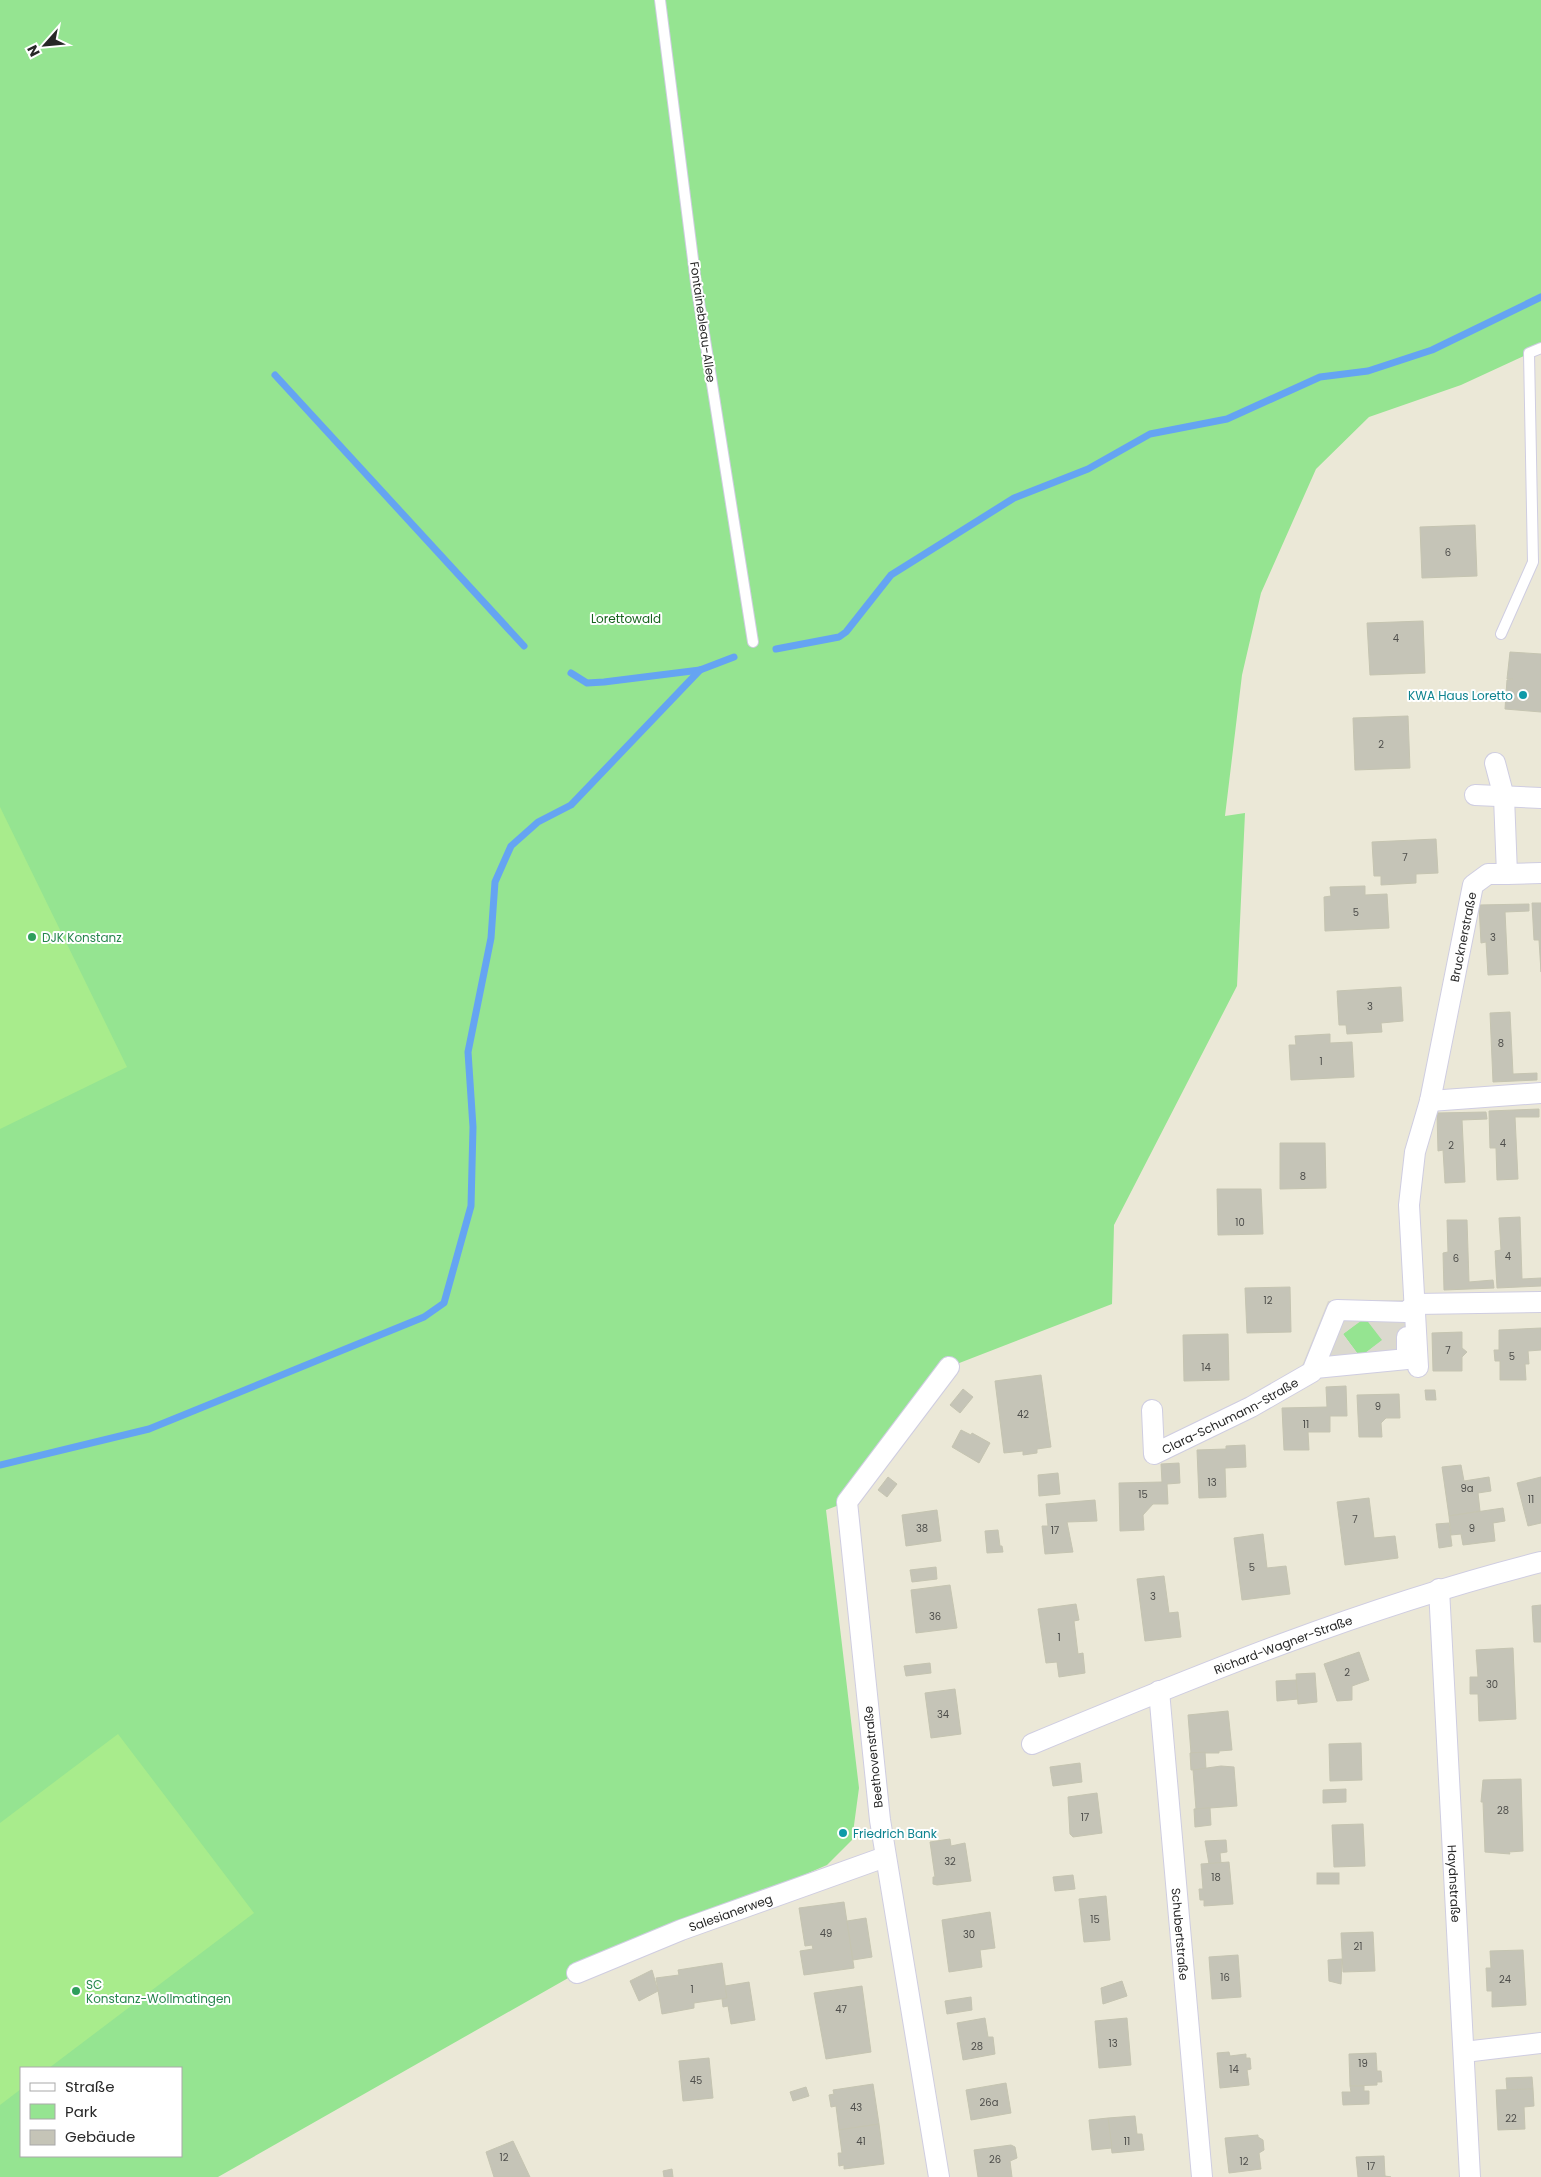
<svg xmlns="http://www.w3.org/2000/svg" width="1541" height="2177" font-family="Poppins,sans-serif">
	<rect width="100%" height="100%" fill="#ebe8d7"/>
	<g fill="#95e491" fill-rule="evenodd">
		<path d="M0 0H1541V348L1461 385 1369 417 1316 469 1261 593 1242 675 1225 816 1245 813 1237 986 1114 1225 1112 1304 949 1367 847 1502 826 1510 859 1788 852 1840 827 1865 577 1973 218 2177H0ZM21 2068H181V2156H21Z"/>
		<path d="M1365 1317 1383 1340 1360 1357 1343 1334Z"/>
	</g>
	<g fill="#a8ec8c">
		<path d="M0 807 127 1067 0 1129Z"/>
		<path d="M118 1734 254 1913 49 2068H21V2089L0 2105V1823Z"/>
	</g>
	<path fill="#dbd9ce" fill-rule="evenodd" d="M1415 1300 1418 1367 1298 1376 1328 1301ZM1365 1318 1382 1340 1360 1357 1343 1334Z"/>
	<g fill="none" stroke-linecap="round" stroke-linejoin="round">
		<g stroke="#65a4f2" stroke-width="7">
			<path d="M275 375 524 646"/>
			<path d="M776 649 839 637 846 632 891 575 1014 498 1088 469 1150 434 1227 419 1320 377 1368 371 1432 350 1541 297"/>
			<path d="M571 673 587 683 604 682 700 670 734 657"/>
			<path d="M0 1465 149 1429 424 1317 444 1303 471 1206 473 1127 468 1052 491 938 495 882 511 846 538 822 571 805 700 670"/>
		</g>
	</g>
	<g fill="#c5c4b7" stroke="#c5c4b1">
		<path d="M1475 525 1477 576 1422 578 1420 527Z"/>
		<path d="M1423 621 1425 673 1370 675 1367 623Z"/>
		<path d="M1510 652 1541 654V712L1505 709 1507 680 1513 679H1507Z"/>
		<path d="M1408 716 1410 768 1355 770 1353 718Z"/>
		<path d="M1436 839 1438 873 1416 874V883L1381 885V876H1374L1372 842Z"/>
		<path d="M1365 886V895L1387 894 1389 928 1325 931 1324 897 1331 896 1330 887Z"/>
		<path d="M1532 903H1541V972L1539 940H1534Z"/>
		<path d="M1529 904V911L1505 912 1508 974 1488 975 1486 942 1481 943 1479 905Z"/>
		<path d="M1401 987 1403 1021 1381 1023 1382 1032 1347 1034 1346 1025H1339L1337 991Z"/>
		<path d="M1510 1012 1513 1074 1537 1073V1080L1493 1082 1490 1013Z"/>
		<path d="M1330 1034V1043L1352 1042 1354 1077 1291 1080 1289 1045H1296L1295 1036Z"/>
		<path d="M1539 1109V1117H1515L1518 1179 1497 1180 1496 1148H1490L1489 1111Z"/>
		<path d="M1486 1112 1487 1119 1462 1120 1465 1182 1445 1183 1443 1150 1438 1151 1437 1113Z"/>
		<path d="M1280 1143H1325L1326 1188 1280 1189Z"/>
		<path d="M1217 1189H1261L1263 1234 1218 1235Z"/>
		<path d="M1520 1217 1522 1279 1541 1278V1286L1497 1288 1495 1251 1501 1250 1499 1218Z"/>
		<path d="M1447 1220H1467L1469 1282 1493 1280 1494 1288 1444 1290 1443 1253 1448 1252Z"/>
		<path d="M1290 1287 1291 1332 1247 1333 1245 1288Z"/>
		<path d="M1541 1328V1350L1528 1351 1529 1364H1525L1526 1380H1500V1361H1495L1494 1350H1499V1330Z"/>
		<path d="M1462 1332V1348L1467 1352 1462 1357V1371H1433L1432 1333Z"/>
		<path d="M1228 1334 1229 1380 1184 1381 1183 1335Z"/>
		<path d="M1041 1375 1051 1447 1037 1449V1453L1023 1455V1451L1004 1453 995 1381Z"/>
		<path d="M1346 1386 1347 1416H1330V1432H1308L1309 1450H1284L1282 1408 1327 1407 1326 1387Z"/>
		<path d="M963 1389 973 1397 960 1413 950 1405Z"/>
		<path d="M1425 1390H1435L1436 1400H1426Z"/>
		<path d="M1399 1394 1400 1418H1386L1381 1423 1382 1437H1359L1357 1395Z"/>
		<path d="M961 1430 971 1435 972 1433 990 1443 979 1463 952 1447Z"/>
		<path d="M1245 1445 1246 1467 1225 1468 1226 1497 1199 1498 1197 1450 1226 1449V1446Z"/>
		<path d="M1179 1463 1180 1483 1167 1484 1168 1504H1153L1143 1515 1144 1530 1120 1531 1119 1483 1162 1482 1161 1464Z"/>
		<path d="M1461 1465 1464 1481 1489 1477 1491 1491 1478 1493 1480 1511 1449 1516 1442 1467Z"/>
		<path d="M1058 1473 1060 1494 1039 1496 1038 1475Z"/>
		<path d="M888 1477 897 1484 887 1497 878 1490Z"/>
		<path d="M1541 1477V1523L1528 1526 1517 1483Z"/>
		<path d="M1369 1498 1374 1538 1395 1536 1398 1558 1345 1565 1337 1502Z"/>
		<path d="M1095 1500 1097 1521 1067 1522 1073 1552 1045 1554 1042 1526H1048L1046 1504Z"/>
		<path d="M1503 1508 1505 1521 1493 1523 1495 1541 1463 1545 1461 1534 1451 1535 1449 1516Z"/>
		<path d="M937 1510 941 1541 906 1546 902 1515Z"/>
		<path d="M1449 1523 1452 1546 1439 1548 1436 1524Z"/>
		<path d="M998 1530 1000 1546H1002L1003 1552 987 1553 985 1531Z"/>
		<path d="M1263 1534 1267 1568 1286 1566 1290 1594 1242 1600 1234 1538Z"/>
		<path d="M936 1567 937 1579 912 1582 910 1570Z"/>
		<path d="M1164 1576 1169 1613 1178 1612 1181 1637 1145 1641 1137 1579Z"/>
		<path d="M950 1585 957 1628 916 1633 911 1590Z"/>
		<path d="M1076 1604 1079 1620 1074 1621 1078 1654 1083 1653 1085 1673 1059 1677 1057 1662 1046 1663 1038 1609Z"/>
		<path d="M1541 1605V1642H1534L1532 1606Z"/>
		<path d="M1513 1648 1516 1719 1479 1721 1478 1694H1470V1677H1478L1476 1650Z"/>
		<path d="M1359 1652 1369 1680 1352 1686V1700L1337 1701 1324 1664Z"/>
		<path d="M930 1663 931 1673 906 1676 904 1666Z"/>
		<path d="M1315 1673 1317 1702 1298 1704 1296 1674Z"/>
		<path d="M1296 1680 1298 1699 1277 1701 1276 1681Z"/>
		<path d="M955 1689 961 1734 931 1738 925 1693Z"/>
		<path d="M1228 1711 1232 1750 1219 1751V1753H1191L1188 1715Z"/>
		<path d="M1361 1743 1362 1780 1330 1781 1329 1744Z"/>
		<path d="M1205 1752 1206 1769 1191 1770 1190 1753Z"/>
		<path d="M1080 1763 1082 1782 1053 1786 1050 1767Z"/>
		<path d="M1221 1766 1234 1767 1237 1806 1196 1809 1193 1770Z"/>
		<path d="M1521 1779 1523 1851 1509 1852 1510 1854 1485 1852 1483 1802H1481L1483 1780Z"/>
		<path d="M1346 1789V1802L1323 1803V1790Z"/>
		<path d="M1097 1793 1102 1833 1073 1837 1070 1834 1068 1797Z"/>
		<path d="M1210 1808 1211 1825 1195 1827 1194 1809Z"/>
		<path d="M1363 1824 1365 1866 1334 1867 1332 1825Z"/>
		<path d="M950 1839 951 1846 965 1843 971 1881 937 1885 933 1884V1877H935L930 1842Z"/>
		<path d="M1226 1840 1227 1852 1220 1853 1221 1863 1209 1864 1205 1841Z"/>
		<path d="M1229 1862 1233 1904 1204 1906V1900H1200L1199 1889H1203L1201 1864Z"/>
		<rect x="1317" y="1873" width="22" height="11"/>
		<path d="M1073 1875 1075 1889 1055 1891 1053 1877Z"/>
		<path d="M1106 1896 1110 1940 1084 1942 1079 1899Z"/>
		<path d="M844 1902 854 1968 804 1975 800 1951 813 1949 812 1945 805 1946 799 1908Z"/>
		<path d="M990 1912 995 1948 980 1950 982 1967 949 1972 942 1920Z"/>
		<path d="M866 1918 872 1957 853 1960 847 1921Z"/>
		<path d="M1373 1932 1375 1971 1343 1972 1341 1933Z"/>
		<path d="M1523 1950 1526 2005 1492 2007V1991H1487L1486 1968H1491L1490 1951Z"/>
		<path d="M1238 1955 1241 1997 1212 1999 1209 1957Z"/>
		<path d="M1342 1959 1341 1984 1329 1981 1328 1960Z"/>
		<path d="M722 1963 727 1998 694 2003V2008L662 2014 656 1978 679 1975 678 1970Z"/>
		<path d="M652 1970 658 1991 639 2001 630 1981Z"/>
		<path d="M1122 1981 1127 1996 1103 2004 1101 1988Z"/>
		<path d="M749 1982 755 2020 731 2024 728 2006 723 2007 722 1999 727 1998 725 1986Z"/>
		<path d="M862 1986 871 2052 826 2059 814 1993Z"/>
		<path d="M971 1997 972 2010 947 2014 945 2001Z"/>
		<path d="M985 2018 988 2037H993L995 2054 963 2060 957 2023Z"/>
		<path d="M1127 2018 1131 2065 1099 2068 1095 2021Z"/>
		<path d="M1229 2052 1230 2056 1246 2054V2058H1250L1251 2069 1247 2070 1249 2085 1220 2088 1217 2053Z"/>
		<path d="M1376 2053 1377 2071H1381L1382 2082H1377V2085L1350 2086 1349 2054Z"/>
		<path d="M709 2058 713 2098 683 2101 679 2061Z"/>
		<path d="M1532 2077 1533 2089 1507 2090 1506 2078Z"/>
		<path d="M1006 2083 1011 2113 971 2120 966 2090Z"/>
		<path d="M873 2084 879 2124 839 2130 836 2106 831 2107 829 2095 834 2094 833 2090Z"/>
		<path d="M1350 2086H1364V2091H1369V2104L1343 2105 1342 2092H1351Z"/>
		<path d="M806 2087 809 2096 793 2101 790 2092Z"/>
		<path d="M1533 2089 1534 2106 1524 2107 1525 2129 1498 2130 1496 2090Z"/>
		<path d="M1135 2116 1137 2134H1142L1144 2150 1112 2153 1108 2118Z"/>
		<path d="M1108 2118 1112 2148 1092 2150 1089 2120Z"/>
		<path d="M879 2124 884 2164 844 2169V2165L839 2166 838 2153H842L839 2130Z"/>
		<path d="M1258 2135V2137L1263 2140 1264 2150 1259 2153 1261 2169 1229 2173 1225 2138Z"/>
		<path d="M513 2141 530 2177H494L486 2152Z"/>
		<path d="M1011 2145 1015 2147 1017 2158 1010 2161 1012 2177H978L974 2150Z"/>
		<path d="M1384 2156 1385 2176 1391 2177H1358L1356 2157Z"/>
		<path d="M672 2169 673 2177H664L663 2171Z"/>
	</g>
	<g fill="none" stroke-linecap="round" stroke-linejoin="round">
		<g stroke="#cfcde1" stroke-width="12">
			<g id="service">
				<path d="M660 0 696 283 753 642"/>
				<path d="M1501 634 1533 562 1529 353 1541 348"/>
			</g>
		</g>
		<g stroke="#cfcde1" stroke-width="22">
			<g id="minor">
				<path d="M1475 795 1541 798"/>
				<path d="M1507 874 1541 873"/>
				<path d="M1430 1101 1541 1093"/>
				<path id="s1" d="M1418 1367 1409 1205 1415 1152 1430 1101 1473 885 1488 874H1507L1504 797 1495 763"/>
				<path d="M1315 1368 1407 1359V1337"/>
				<path id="s2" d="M1152 1410 1154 1454 1251 1407 1312 1372 1337 1310 1406 1312 1416 1304 1541 1302"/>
				<path id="s3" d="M1439 1589 1470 2177"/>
				<path id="s4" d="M1159 1691 1202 2177"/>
				<path id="s5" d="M1032 1744C1198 1675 1366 1606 1541 1562"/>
				<path id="s6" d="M577 1973 681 1930 885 1857"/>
				<path d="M1464 2052 1541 2043"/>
				<path d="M939 2177 880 1820 847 1502 949 1367"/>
			</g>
		</g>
		<use href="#service" stroke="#fff" stroke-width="10"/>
		<use href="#minor" stroke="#fff" stroke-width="20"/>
	</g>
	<g fill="#0f9aa8" stroke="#fff" stroke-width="2">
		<circle cx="1523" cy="695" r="5"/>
		<circle cx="843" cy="1833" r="5"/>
	</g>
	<g fill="#2e9e5b" stroke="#fff" stroke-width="2">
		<circle cx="32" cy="937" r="5"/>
		<circle cx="76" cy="1991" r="5"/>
	</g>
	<g text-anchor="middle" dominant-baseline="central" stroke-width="4" stroke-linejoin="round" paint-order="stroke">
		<g font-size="10" fill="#4e4e4b">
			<text x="1448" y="552">6</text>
			<text x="1396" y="638">4</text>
			<text x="1381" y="744">2</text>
			<text x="1405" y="857">7</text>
			<text x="1356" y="912">5</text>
			<text x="1493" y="937">3</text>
			<text x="1370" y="1006">3</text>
			<text x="1501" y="1043">8</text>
			<text x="1321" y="1061">1</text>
			<text x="1503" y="1143">4</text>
			<text x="1451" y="1145">2</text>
			<text x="1303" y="1176">8</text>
			<text x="1240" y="1222">10</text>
			<text x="1508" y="1256">4</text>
			<text x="1456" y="1258">6</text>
			<text x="1268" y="1300">12</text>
			<text x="1448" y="1350">7</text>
			<text x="1512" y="1356">5</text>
			<text x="1206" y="1367">14</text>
			<text x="1378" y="1406">9</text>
			<text x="1023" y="1414">42</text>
			<text x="1306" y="1424">11</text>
			<text x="1212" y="1482">13</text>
			<text x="1467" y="1488">9a</text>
			<text x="1143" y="1494">15</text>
			<text x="1531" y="1499">11</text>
			<text x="1355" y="1519">7</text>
			<text x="922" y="1528">38</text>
			<text x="1472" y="1528">9</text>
			<text x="1055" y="1530">17</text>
			<text x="1252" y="1567">5</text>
			<text x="1153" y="1596">3</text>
			<text x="935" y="1616">36</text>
			<text x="1059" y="1637">1</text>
			<text x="1347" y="1672">2</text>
			<text x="1492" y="1684">30</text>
			<text x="943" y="1714">34</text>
			<text x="1503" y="1810">28</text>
			<text x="1085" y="1817">17</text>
			<text x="950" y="1861">32</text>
			<text x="1216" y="1877">18</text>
			<text x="1095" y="1919">15</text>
			<text x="826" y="1933">49</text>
			<text x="969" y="1934">30</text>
			<text x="1358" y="1946">21</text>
			<text x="1225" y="1977">16</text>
			<text x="1505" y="1979">24</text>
			<text x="692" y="1989">1</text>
			<text x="841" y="2009">47</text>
			<text x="1113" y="2043">13</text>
			<text x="977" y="2046">28</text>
			<text x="1363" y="2063">19</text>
			<text x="1234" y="2069">14</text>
			<text x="696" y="2080">45</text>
			<text x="989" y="2102">26a</text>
			<text x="856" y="2107">43</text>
			<text x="1511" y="2118">22</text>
			<text x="861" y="2141">41</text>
			<text x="1127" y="2141">11</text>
			<text x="504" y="2157">12</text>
			<text x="995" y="2159">26</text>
			<text x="1244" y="2161">12</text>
			<text x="1371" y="2166">17</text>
		</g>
		<g font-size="12" fill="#272727" stroke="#fff">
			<text transform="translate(703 322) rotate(82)">Fontainebleau-Allee</text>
			<text stroke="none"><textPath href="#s1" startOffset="436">Brucknerstraße</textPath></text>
			<text stroke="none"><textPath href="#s2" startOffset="129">Clara-Schumann-Straße</textPath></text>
			<text stroke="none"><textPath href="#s5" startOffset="270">Richard-Wagner-Straße</textPath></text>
			<text transform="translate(873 1757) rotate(-96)">Beethovenstraße</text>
			<text stroke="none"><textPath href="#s3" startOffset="295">Haydnstraße</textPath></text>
			<text stroke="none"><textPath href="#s6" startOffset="165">Salesianerweg</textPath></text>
			<text stroke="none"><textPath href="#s4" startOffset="244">Schubertstraße</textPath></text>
		</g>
		<g font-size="12" fill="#16641d" stroke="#fff">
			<text x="626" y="618">Lorettowald</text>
		</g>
		<g font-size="12" fill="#0d838f" stroke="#fff" text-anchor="end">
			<text x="1513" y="695">KWA Haus Loretto</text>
			<text x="853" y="1833" text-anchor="start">Friedrich Bank</text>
		</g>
		<g font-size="12" fill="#27864d" stroke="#fff" text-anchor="start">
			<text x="42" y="937">DJK Konstanz</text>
			<text x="86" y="1984">SC<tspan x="86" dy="14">Konstanz-Wollmatingen</tspan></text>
		</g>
	</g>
	<rect x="20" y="2067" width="162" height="90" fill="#ffffff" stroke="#a9a9a9"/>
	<rect x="30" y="2083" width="25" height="8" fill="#ffffff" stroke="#a9a9a9"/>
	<text x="65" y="2092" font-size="15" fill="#272727">Straße</text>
	<rect x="30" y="2104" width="25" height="15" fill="#95e491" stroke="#a9a9a9"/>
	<text x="65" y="2117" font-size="15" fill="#272727">Park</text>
	<rect x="30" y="2130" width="25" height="15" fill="#c5c4b7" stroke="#a9a9a9"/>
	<text x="65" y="2142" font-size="15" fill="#272727">Gebäude</text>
	<g transform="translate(45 45) rotate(243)" stroke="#ffffff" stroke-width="4" paint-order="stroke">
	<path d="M0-4L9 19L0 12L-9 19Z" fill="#272727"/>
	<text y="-8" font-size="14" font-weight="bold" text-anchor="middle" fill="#272727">N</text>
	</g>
</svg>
